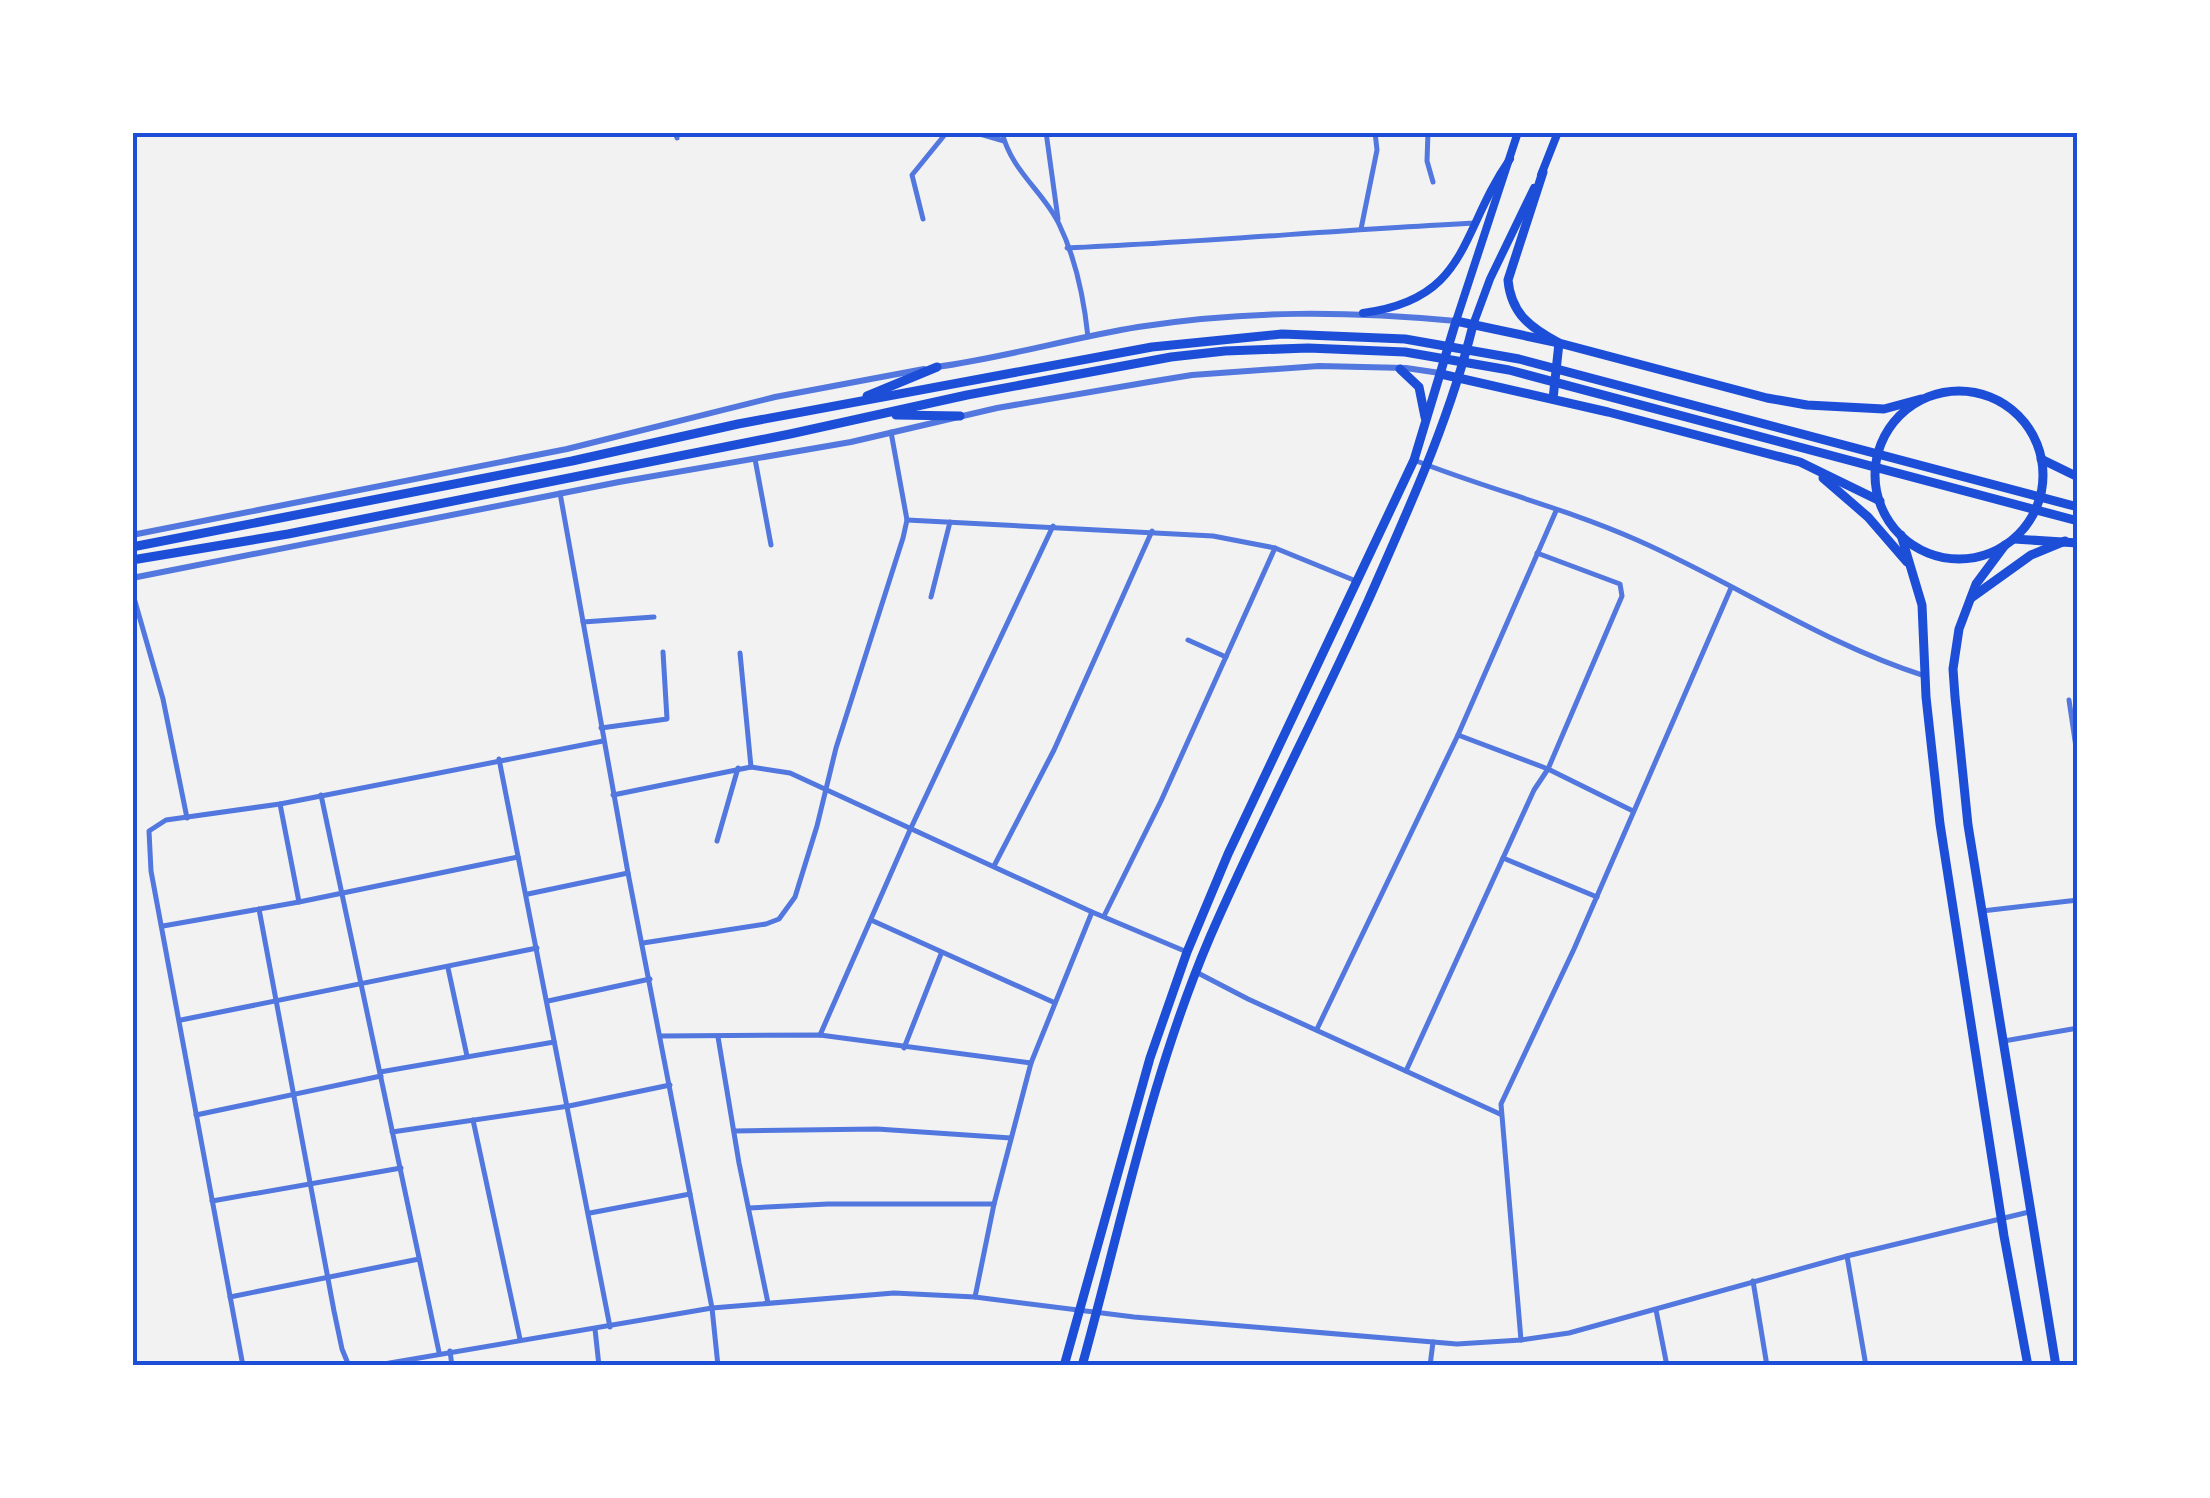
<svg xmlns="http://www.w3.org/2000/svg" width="2210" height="1498" font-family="Literata,serif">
	<rect width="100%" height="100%" fill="#f2f2f2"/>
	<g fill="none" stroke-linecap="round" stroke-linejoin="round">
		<g stroke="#5277de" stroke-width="5">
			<path d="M675 132 677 138"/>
			<path d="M973 132 1004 141"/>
			<path d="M1002 132C1011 171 1044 192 1059 224 1076 259 1084 299 1088 337"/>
			<path d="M1046 132 1058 219"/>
			<path d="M1428 132 1427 161 1433 182"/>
			<path d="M923 219 912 175 947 132"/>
			<path d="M1361 229 1377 150 1375 132"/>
			<path d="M1067 248C1203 242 1338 230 1474 223"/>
			<path d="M755 459 771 545"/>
			<path d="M1414 460C1487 489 1565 508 1637 540 1735 583 1822 643 1925 676"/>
			<path d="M560 493 628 873 712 1308 718 1366"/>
			<path d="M907 520 1213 536 1275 548 1356 581"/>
			<path d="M132 591 163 699 187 818"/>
			<path d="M931 597 950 522"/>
			<path d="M583 622 654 617"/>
			<path d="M1188 640 1226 657"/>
			<path d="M740 653 751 767"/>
			<path d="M2069 700 2078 761"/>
			<path d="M601 728 667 719 663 652"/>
			<path d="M1458 735 1548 769 1633 811"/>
			<path d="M499 759 610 1327"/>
			<path d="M321 795 439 1352"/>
			<path d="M613 795 751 767 790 773 1092 912 1187 952"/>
			<path d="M280 804 299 902"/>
			<path d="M717 841 738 768"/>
			<path d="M1503 858 1597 897"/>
			<path d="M994 866 1054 750 1152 531"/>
			<path d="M528 894 628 873"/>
			<path d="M259 909 334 1311 342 1349 349 1366"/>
			<path d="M1982 911 2078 900"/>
			<path d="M1104 916 1161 801 1275 548"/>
			<path d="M871 920 1053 1002"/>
			<path d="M163 926 299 902 518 857"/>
			<path d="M643 943 766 924 779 919 795 897 817 826 836 748 903 538 907 520 891 432"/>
			<path d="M448 968 467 1056"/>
			<path d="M1196 972 1248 999 1500 1114"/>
			<path d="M548 1001 650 979"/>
			<path d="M181 1020 537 948"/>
			<path d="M1317 1029 1458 735 1556 511"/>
			<path d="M820 1035 910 830 1053 526"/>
			<path d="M661 1036 820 1035 1031 1063"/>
			<path d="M718 1037 739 1163 768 1303"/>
			<path d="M2004 1041 2078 1028"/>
			<path d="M904 1048 941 954"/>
			<path d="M1406 1071 1534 790 1548 769 1622 596 1620 584 1537 553"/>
			<path d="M380 1072 554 1042"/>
			<path d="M196 1115 381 1076"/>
			<path d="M473 1120 520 1339"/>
			<path d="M734 1131 877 1129 1011 1138"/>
			<path d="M392 1132 569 1106 670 1085"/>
			<path d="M212 1201 401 1168"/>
			<path d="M749 1208 828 1204H994"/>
			<path d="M590 1213 690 1194"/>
			<path d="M1847 1256 1866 1366"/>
			<path d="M1753 1281 1767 1366"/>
			<path d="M230 1297 419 1259"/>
			<path d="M975 1297 994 1204 1031 1063 1092 912"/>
			<path d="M1656 1310 1667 1366"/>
			<path d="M595 1329 599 1366"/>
			<path d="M1521 1340 1501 1104 1574 949 1731 588"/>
			<path d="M450 1351 452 1366"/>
			<path d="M243 1366 151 871 149 831 166 820 280 804 603 741"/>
			<path d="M372 1366 712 1308 894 1293 975 1297 1134 1317 1457 1344 1521 1340 1569 1333 1847 1256 2029 1212"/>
			<path d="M1430 1366 1433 1342"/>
		</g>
		<g stroke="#5277de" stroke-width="6">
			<path d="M936 367C1004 358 1070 338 1138 327 1246 310 1348 311 1456 321"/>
			<path d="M132 535 567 449 775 397 924 369"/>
			<path d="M132 578 619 482 851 442 997 408 1149 382 1192 375 1319 366 1406 368 1440 373"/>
		</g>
		<g stroke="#1d4ed8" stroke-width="8">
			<path d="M1541 175 1558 132"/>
			<path d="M1363 313C1470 299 1459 232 1510 159"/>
			<path d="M1456 321 1518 132"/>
			<path d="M1473 325 1490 279 1534 188"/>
		</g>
		<g stroke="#1d4ed8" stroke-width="9">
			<path d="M1543 172 1508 280C1511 314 1531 328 1559 343L1553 399"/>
			<path d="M1400 369 1419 387 1425 417"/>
			<path d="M1441 374 1608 412 1800 462 1880 501"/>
			<circle cx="1959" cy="475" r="84"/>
			<path d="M1823 478 1868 517 1907 562"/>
			<path d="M1901 535 1922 605 1926 697 1940 824 2004 1236 2028 1366"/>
			<path d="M2005 545 1976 584 1959 629 1953 669 1955 697 1968 825 2056 1366"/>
			<path d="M1064 1366 1150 1058 1187 952 1228 854 1414 460 1456 321 1559 343 1767 398 1807 405 1884 409 1921 399"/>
			<path d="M1082 1366C1122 1222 1151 1075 1210 937 1259 824 1317 714 1368 601 1408 510 1449 422 1473 325"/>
		</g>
		<g stroke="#1d4ed8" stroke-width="9">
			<path d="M867 396 937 367"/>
			<path d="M896 415 960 416"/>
			<path d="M2041 459 2078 477"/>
			<path d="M2014 539 2078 543"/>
			<path d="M132 547 572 461 738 424 1152 347 1282 334 1405 339 1519 359 2078 507"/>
			<path d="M132 560 288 534 790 434 967 395 1171 357 1225 351 1308 348 1405 352 1509 370 2078 521"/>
			<path d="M1971 598 2031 555 2065 541"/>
		</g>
	</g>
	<rect width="2210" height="1498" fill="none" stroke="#ffffff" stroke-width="270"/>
	<rect x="135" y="135" width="1940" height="1228" fill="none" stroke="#1d4ed8" stroke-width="4"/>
</svg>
